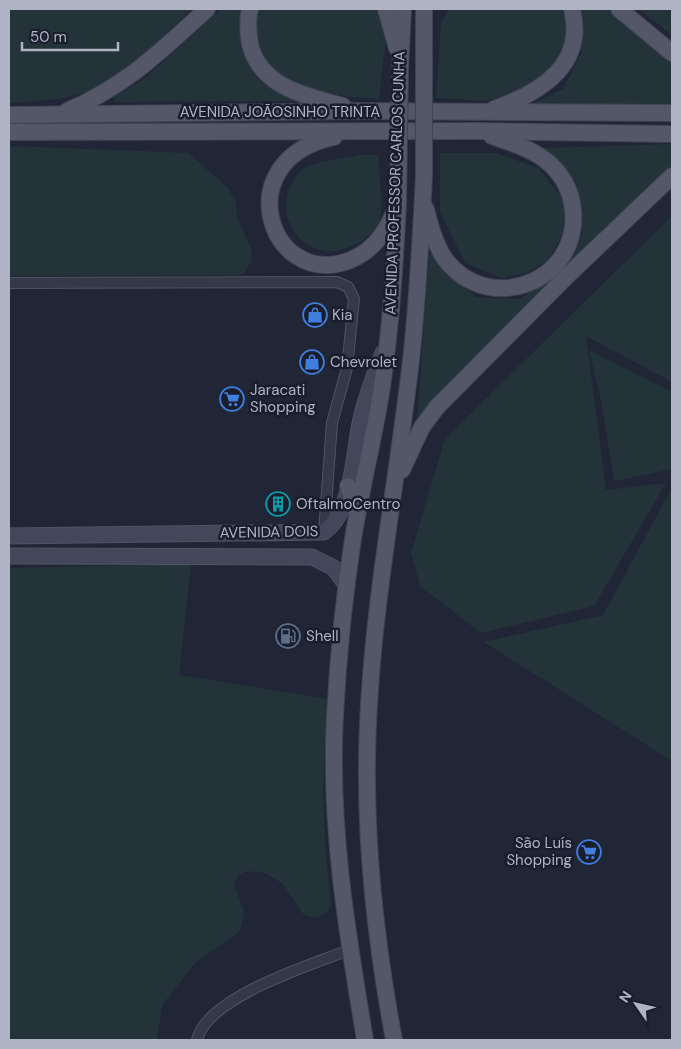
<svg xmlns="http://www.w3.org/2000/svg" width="681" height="1049" font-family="'DM Sans',sans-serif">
	<rect width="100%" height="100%" fill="#212637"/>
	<g fill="#243339">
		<path d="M9 9H192C164 34 136 64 103 84 76 100 39 101 9 103Z"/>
		<path d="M221 9H244C241 62 244 77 294 101L114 102V97L144 79Z"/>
		<path d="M258 9H378L386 37 379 99C320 95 243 87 258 9Z"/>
		<path d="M449 9H562L569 35 552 71 523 92 484 101 436 98 441 23Z"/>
		<path d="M580 9H607L672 60V105L531 104 563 89 581 54 584 19Z"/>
		<path d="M639 9H672V35Z"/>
		<path d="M672 144V170L502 332 417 419 430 243 448 274 476 297 521 299 572 257 583 233 577 184 545 148Z"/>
		<path d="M13 146 188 153 227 187 236 203 237 216 252 251 251 262 245 272 240 275 9 276V147Z"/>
		<path d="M440 153H496L538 168 565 201 562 236 547 261 526 273 501 278 465 263 440 212Z"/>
		<path d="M359 155H378C379 170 383 208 380 220 378 229 365 240 356 244 349 247 340 252 331 251 296 251 275 213 292 183 295 178 301 169 307 167 322 160 342 159 359 155Z"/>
		<path d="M672 216V382L586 336 606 490 666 483 594 606 481 633 420 586 411 553 445 439Z"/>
		<path d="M589 350 672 392V469L614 481 602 404Z"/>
		<path d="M672 488V761L484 642 603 615Z"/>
		<path d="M191 564 179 675 329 699C320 769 323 836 331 905L326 913 316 918 304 915 282 883 265 873 247 871 238 875 234 884 244 912 240 931 195 963 162 1005 157 1040H9V568Z"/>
	</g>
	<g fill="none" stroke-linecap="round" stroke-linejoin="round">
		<g stroke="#4f5362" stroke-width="12">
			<g id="street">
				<path d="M9 283 337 282 348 287 354 299 347 368 332 423 324 532"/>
				<path d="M197 1040C207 997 310 965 349 950"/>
			</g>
		</g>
		<g stroke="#4f5362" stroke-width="17">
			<g id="secondary">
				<path d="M9 536 324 532C354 510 353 453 361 419 366 396 375 374 383 353"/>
				<path d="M9 556 312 557 334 568 347 586"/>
			</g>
		</g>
		<g stroke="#3e4251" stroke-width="18">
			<g id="primary">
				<path d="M250 9C247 20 248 32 250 44 260 87 306 96 343 106"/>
				<path d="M386 9 397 48"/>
				<path d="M619 9 672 53"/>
				<path d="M400 70 403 9"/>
				<path d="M424 76V9"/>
				<path d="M494 109C540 93 586 65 572 9"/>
				<path d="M67 111C126 86 161 51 207 9"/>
				<path d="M9 115 362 111 672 113"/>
				<path d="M9 132 480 131 672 134"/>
				<path d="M334 137C228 159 268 286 345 262 370 254 384 236 394 213"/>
				<path d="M426 209C430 226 435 245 445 259 489 317 580 282 573 210 571 188 561 172 544 159 529 148 509 142 492 136"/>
				<path d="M402 470 422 427 437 407 566 277 672 176"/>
				<path d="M348 486 357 513"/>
				<path d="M365 1040C347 932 329 826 335 716 338 657 344 597 353 539 361 490 373 442 381 393 391 330 395 266 398 203"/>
				<path d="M394 1040C377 949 366 856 367 763 368 624 397 488 412 351 418 293 421 235 424 176"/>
			</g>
		</g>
		<use href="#street" stroke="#353947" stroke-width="10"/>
		<use href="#secondary" stroke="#43475a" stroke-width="15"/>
		<use href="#primary" stroke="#535768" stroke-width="16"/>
		<g stroke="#3e4251" stroke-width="18" stroke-linecap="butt">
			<g id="primary-bridge">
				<path d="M424 176V76"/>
				<path d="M398 203 400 70"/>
			</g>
		</g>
		<use href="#primary-bridge" stroke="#535768" stroke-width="16"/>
	</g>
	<defs>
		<g id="shop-ring" transform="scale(1.25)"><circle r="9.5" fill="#1a1e2c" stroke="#3f7fe0" stroke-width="1.5"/><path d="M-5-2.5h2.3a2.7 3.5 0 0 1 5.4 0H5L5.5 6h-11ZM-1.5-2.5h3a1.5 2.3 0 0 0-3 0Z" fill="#3f7fe0"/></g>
		<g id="supermarket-ring" transform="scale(1.25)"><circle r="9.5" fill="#1a1e2c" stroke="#3f7fe0" stroke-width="1.5"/><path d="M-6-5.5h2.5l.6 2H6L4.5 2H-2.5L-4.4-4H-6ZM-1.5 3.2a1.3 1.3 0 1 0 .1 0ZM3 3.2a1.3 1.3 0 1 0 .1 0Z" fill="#3f7fe0"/></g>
		<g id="building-ring" transform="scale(1.25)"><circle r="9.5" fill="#1a1e2c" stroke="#0f9aa8" stroke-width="1.5"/><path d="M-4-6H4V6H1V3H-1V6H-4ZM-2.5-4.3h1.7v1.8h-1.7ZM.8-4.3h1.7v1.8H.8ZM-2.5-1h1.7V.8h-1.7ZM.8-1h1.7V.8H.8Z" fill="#0f9aa8"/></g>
		<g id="fuel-ring" transform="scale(1.25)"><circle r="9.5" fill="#1a1e2c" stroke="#5c6f8a" stroke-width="1.5"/><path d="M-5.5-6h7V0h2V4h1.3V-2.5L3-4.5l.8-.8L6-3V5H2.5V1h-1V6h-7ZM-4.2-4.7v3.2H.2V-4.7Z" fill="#5c6f8a"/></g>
	</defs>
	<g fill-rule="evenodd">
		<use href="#shop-ring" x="315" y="315"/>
		<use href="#shop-ring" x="312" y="362"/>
		<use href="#supermarket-ring" x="232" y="399"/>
		<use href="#building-ring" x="278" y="504"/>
		<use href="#fuel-ring" x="288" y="636"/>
		<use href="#supermarket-ring" x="589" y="852"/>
	</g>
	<g text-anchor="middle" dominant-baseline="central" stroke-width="5" stroke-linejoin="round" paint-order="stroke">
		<g font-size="15" fill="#afb3c4" stroke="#1a1e2c">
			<text x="280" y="112">AVENIDA JOÃOSINHO TRINTA</text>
			<text transform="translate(395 183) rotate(-88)">AVENIDA PROFESSOR CARLOS CUNHA</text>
			<text transform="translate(269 532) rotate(-1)">AVENIDA DOIS</text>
		</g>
		<g font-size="15" fill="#afb3c4" stroke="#1a1e2c" text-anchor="start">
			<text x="332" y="315">Kia</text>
			<text x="330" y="362">Chevrolet</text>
			<text x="250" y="390">Jaracati<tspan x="250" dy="17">Shopping</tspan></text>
			<text x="296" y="504">OftalmoCentro</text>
			<text x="306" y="636">Shell</text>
			<text x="572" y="843" text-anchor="end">São Luís<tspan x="572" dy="17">Shopping</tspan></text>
		</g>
	</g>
	<rect width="681" height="1049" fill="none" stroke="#afb3c4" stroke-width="20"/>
	<g transform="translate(636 1004) rotate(304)" stroke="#1a1e2c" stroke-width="4" paint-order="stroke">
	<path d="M0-4L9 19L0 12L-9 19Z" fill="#afb3c4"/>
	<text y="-8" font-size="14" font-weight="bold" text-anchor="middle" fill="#afb3c4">N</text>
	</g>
	<path d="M22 42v8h96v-8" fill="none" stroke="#afb3c4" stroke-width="2.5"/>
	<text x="30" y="42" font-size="15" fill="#afb3c4" stroke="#1a1e2c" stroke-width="4" paint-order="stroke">50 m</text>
</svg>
